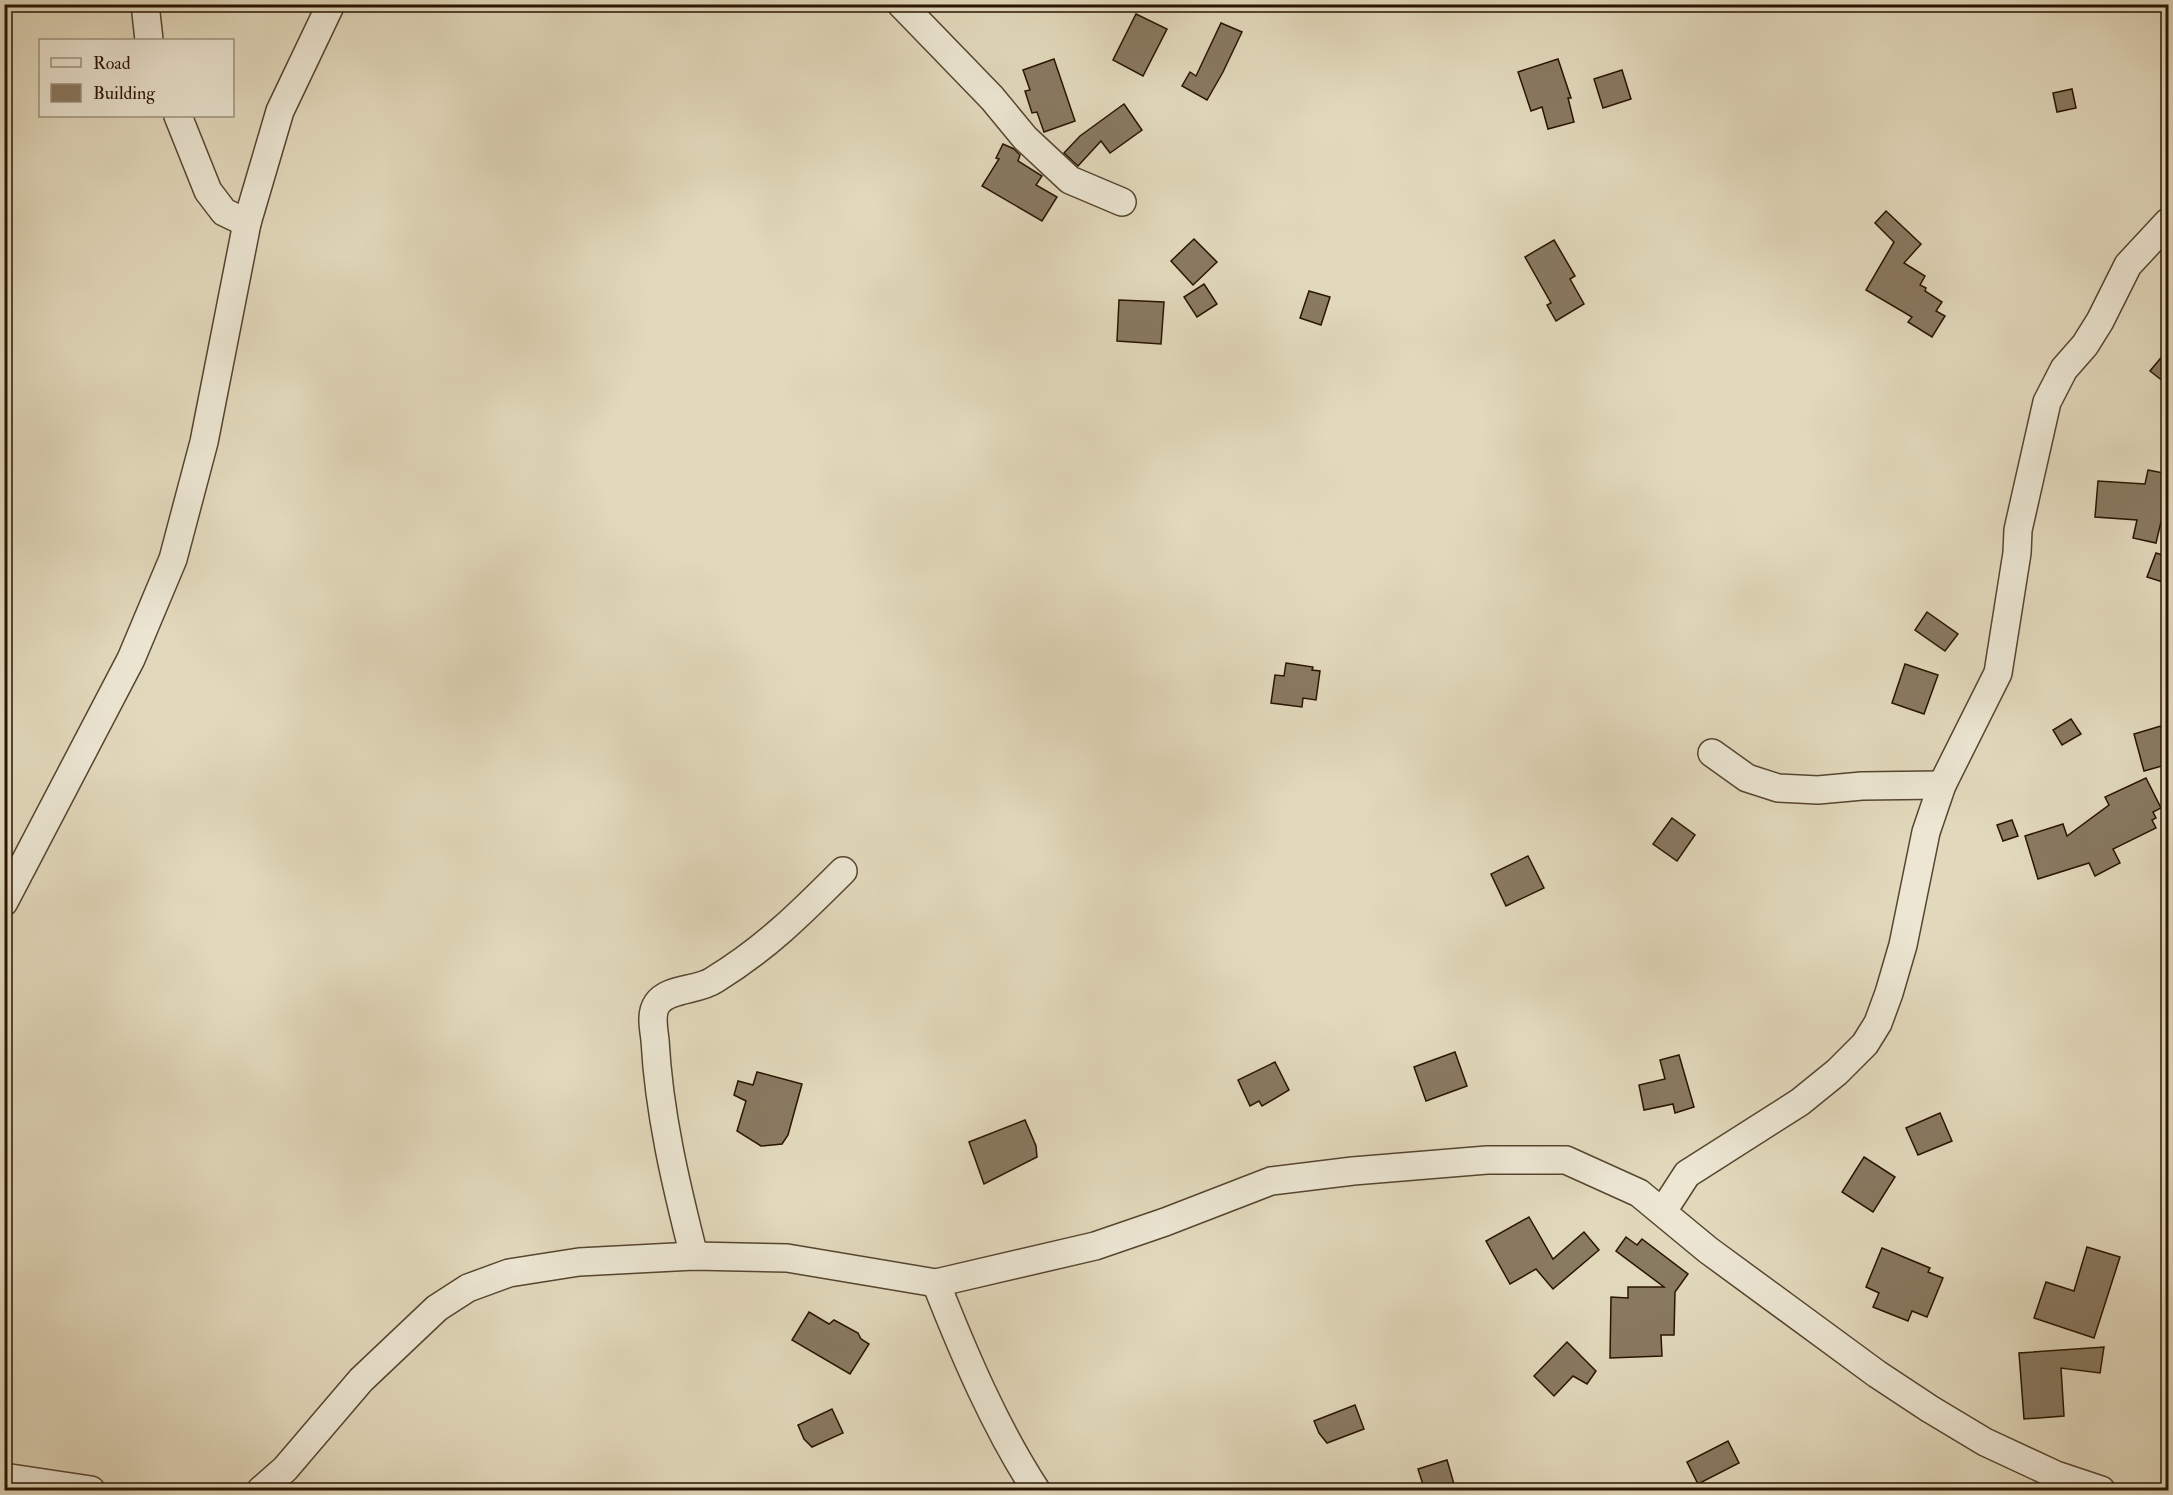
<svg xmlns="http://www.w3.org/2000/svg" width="2173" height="1495" font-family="'IM FELL Double Pica',serif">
	<rect width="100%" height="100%" fill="#e2d9bc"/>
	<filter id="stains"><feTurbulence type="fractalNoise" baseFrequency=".00333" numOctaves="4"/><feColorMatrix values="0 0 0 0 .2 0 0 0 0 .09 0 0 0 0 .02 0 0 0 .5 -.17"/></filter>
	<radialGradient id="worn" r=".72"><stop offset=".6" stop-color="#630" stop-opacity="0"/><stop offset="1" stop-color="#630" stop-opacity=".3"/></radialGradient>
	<g fill="#897a62" stroke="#281401" stroke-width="1.5">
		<path d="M1136 14 1167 29 1143 76 1113 60Z"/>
		<path d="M1221 23 1242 32 1223 72 1207 100 1182 86 1190 72 1196 76Z"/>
		<path d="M1054 59 1075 121 1044 132 1037 112 1032 113 1025 91 1030 90 1023 70Z"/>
		<path d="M1558 59 1571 98H1568L1574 122 1548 129 1542 107 1531 111 1518 72Z"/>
		<path d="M1622 70 1631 99 1603 108 1594 79Z"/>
		<path d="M2072 89 2076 108 2057 112 2053 93Z"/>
		<path d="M1124 104 1142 130 1110 153 1101 141 1078 166 1064 153 1080 136Z"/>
		<path d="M1003 144 1014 149 1020 155 1018 161 1042 176 1036 185 1057 197 1042 221 982 186 999 159 996 158Z"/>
		<path d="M1886 211 1921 244 1904 263 1925 276 1920 285 1926 288 1925 291 1942 302 1936 311 1945 316 1932 337 1908 322 1912 317 1866 290 1894 242 1875 223Z"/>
		<path d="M1194 239 1217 262 1193 285 1171 261Z"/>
		<path d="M1554 240 1575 276 1570 279 1584 304 1556 321 1547 305 1551 303 1525 257Z"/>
		<path d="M1204 284 1217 304 1197 317 1184 297Z"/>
		<path d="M1309 291 1330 297 1321 325 1300 318Z"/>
		<path d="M1119 300 1164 302 1161 344 1117 341Z"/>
		<path d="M2169 348V386L2150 371Z"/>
		<path d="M2148 470 2169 474V488L2156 543 2133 538 2137 520 2095 517 2098 481 2145 484Z"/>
		<path d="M2156 553 2169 557V584L2147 577Z"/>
		<path d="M1927 612 1958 634 1945 651 1915 630Z"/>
		<path d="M1286 663 1313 667 1312 670 1320 671 1316 700 1303 698 1302 707 1271 703 1275 675 1284 676Z"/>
		<path d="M1905 664 1938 675 1924 714 1892 703Z"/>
		<path d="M2071 719 2081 734 2062 745 2053 730Z"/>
		<path d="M2161 726 2169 755V764L2144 771 2134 734Z"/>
		<path d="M2146 778 2161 808 2153 812 2156 818 2152 820 2156 828 2113 849 2120 863 2095 876 2089 863 2038 879 2025 836 2063 824 2067 836 2109 805 2105 797Z"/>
		<path d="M1672 818 1695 835 1677 861 1653 844Z"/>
		<path d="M2012 820 2018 836 2003 841 1997 825Z"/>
		<path d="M1528 856 1544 888 1506 906 1491 874Z"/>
		<path d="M1455 1052 1467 1086 1426 1101 1414 1067Z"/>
		<path d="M1679 1055 1694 1107 1675 1113 1673 1104 1644 1110 1639 1085 1665 1079 1660 1060Z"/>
		<path d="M1275 1062 1289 1090 1262 1106 1259 1101 1250 1106 1238 1080Z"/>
		<path d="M757 1072 802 1084 788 1135 782 1144 761 1146 737 1131 746 1101 734 1095 738 1081 753 1085Z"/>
		<path d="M1940 1113 1952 1141 1918 1155 1906 1128Z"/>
		<path d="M1025 1120 1036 1146 1037 1157 984 1184 969 1142Z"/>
		<path d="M1864 1157 1895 1177 1873 1212 1842 1192Z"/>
		<path d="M1529 1217 1553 1259 1584 1232 1599 1250 1553 1289 1536 1269 1510 1284 1486 1241Z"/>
		<path d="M1626 1237 1637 1245 1642 1239 1688 1274 1675 1292 1674 1335H1661L1662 1356 1610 1358 1611 1297 1628 1298V1287H1664L1616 1251Z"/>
		<path d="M2087 1247 2120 1257 2094 1338 2034 1318 2046 1282 2074 1291Z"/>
		<path d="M1882 1248 1930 1268 1928 1272 1943 1278 1927 1317 1912 1311 1908 1321 1873 1307 1879 1293 1866 1287Z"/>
		<path d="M809 1312 829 1324 834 1320 858 1333 861 1339 869 1344 850 1374 792 1340Z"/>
		<path d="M1567 1342 1596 1371 1587 1384 1573 1376 1554 1396 1534 1376Z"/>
		<path d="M2104 1347 2100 1373 2061 1368 2064 1416 2024 1419 2019 1353Z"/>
		<path d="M1355 1405 1364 1429 1327 1443 1319 1433 1314 1421Z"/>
		<path d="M832 1409 843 1433 812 1447 804 1439 798 1425Z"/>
		<path d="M1728 1441 1739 1463 1698 1484 1687 1462Z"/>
		<path d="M1447 1460 1456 1491H1425L1418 1469Z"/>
	</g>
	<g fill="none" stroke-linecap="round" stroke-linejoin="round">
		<g stroke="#564530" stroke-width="30">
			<g id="minor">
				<path d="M145 4 149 40"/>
				<path d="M901 4 992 98 1025 138 1070 180 1122 202"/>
				<path d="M178 116 208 191 224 212 247 223"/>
				<path d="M1712 753 1747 778 1778 788 1818 790 1862 786 1942 785"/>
				<path d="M4 902 131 659 173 559 204 442 247 223 280 111 331 4"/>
				<path d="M1663 1211 1687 1174 1800 1102 1837 1072 1865 1044 1878 1023 1889 993 1903 945 1926 832 1942 785 1998 673 2017 553 2018 530 2047 402 2064 369 2085 345 2100 321 2128 265 2168 222"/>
				<path d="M694 1256C676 1185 659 1114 655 1040 654 1030 650 1014 657 1004 667 988 698 991 714 980 766 948 800 914 843 871"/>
				<path d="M936 1283C964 1354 995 1427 1036 1490"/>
				<path d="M4 1477 91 1490"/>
				<path d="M261 1490 285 1469 361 1380 437 1308 468 1288 509 1273 579 1262 694 1256 787 1258 936 1283 1095 1246 1165 1222 1271 1181 1353 1171 1487 1160H1566L1639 1193 1708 1250 1877 1374 1930 1409 1985 1442 2056 1475 2101 1490"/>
			</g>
		</g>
		<use href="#minor" stroke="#ece6d3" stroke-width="27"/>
	</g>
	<rect width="2173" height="1495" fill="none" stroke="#e2d9bc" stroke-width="24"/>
	<rect x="6" y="6" width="2161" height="1483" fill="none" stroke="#281401" stroke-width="3"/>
	<rect x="12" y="12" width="2149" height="1471" fill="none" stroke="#281401" stroke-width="1.5"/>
	<rect x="39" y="39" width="195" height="78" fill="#ece6d3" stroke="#9e927f" stroke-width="1.5"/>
	<rect x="51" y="58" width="30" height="9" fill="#ece6d3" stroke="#9e927f" stroke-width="1.5"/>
	<text x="93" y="69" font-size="18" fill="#281401">Road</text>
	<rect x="51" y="84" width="30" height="18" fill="#897a62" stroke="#9e927f" stroke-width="1.5"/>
	<text x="93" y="99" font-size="18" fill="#281401">Building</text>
	<rect width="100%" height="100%" filter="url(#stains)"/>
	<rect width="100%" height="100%" fill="url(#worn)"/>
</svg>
